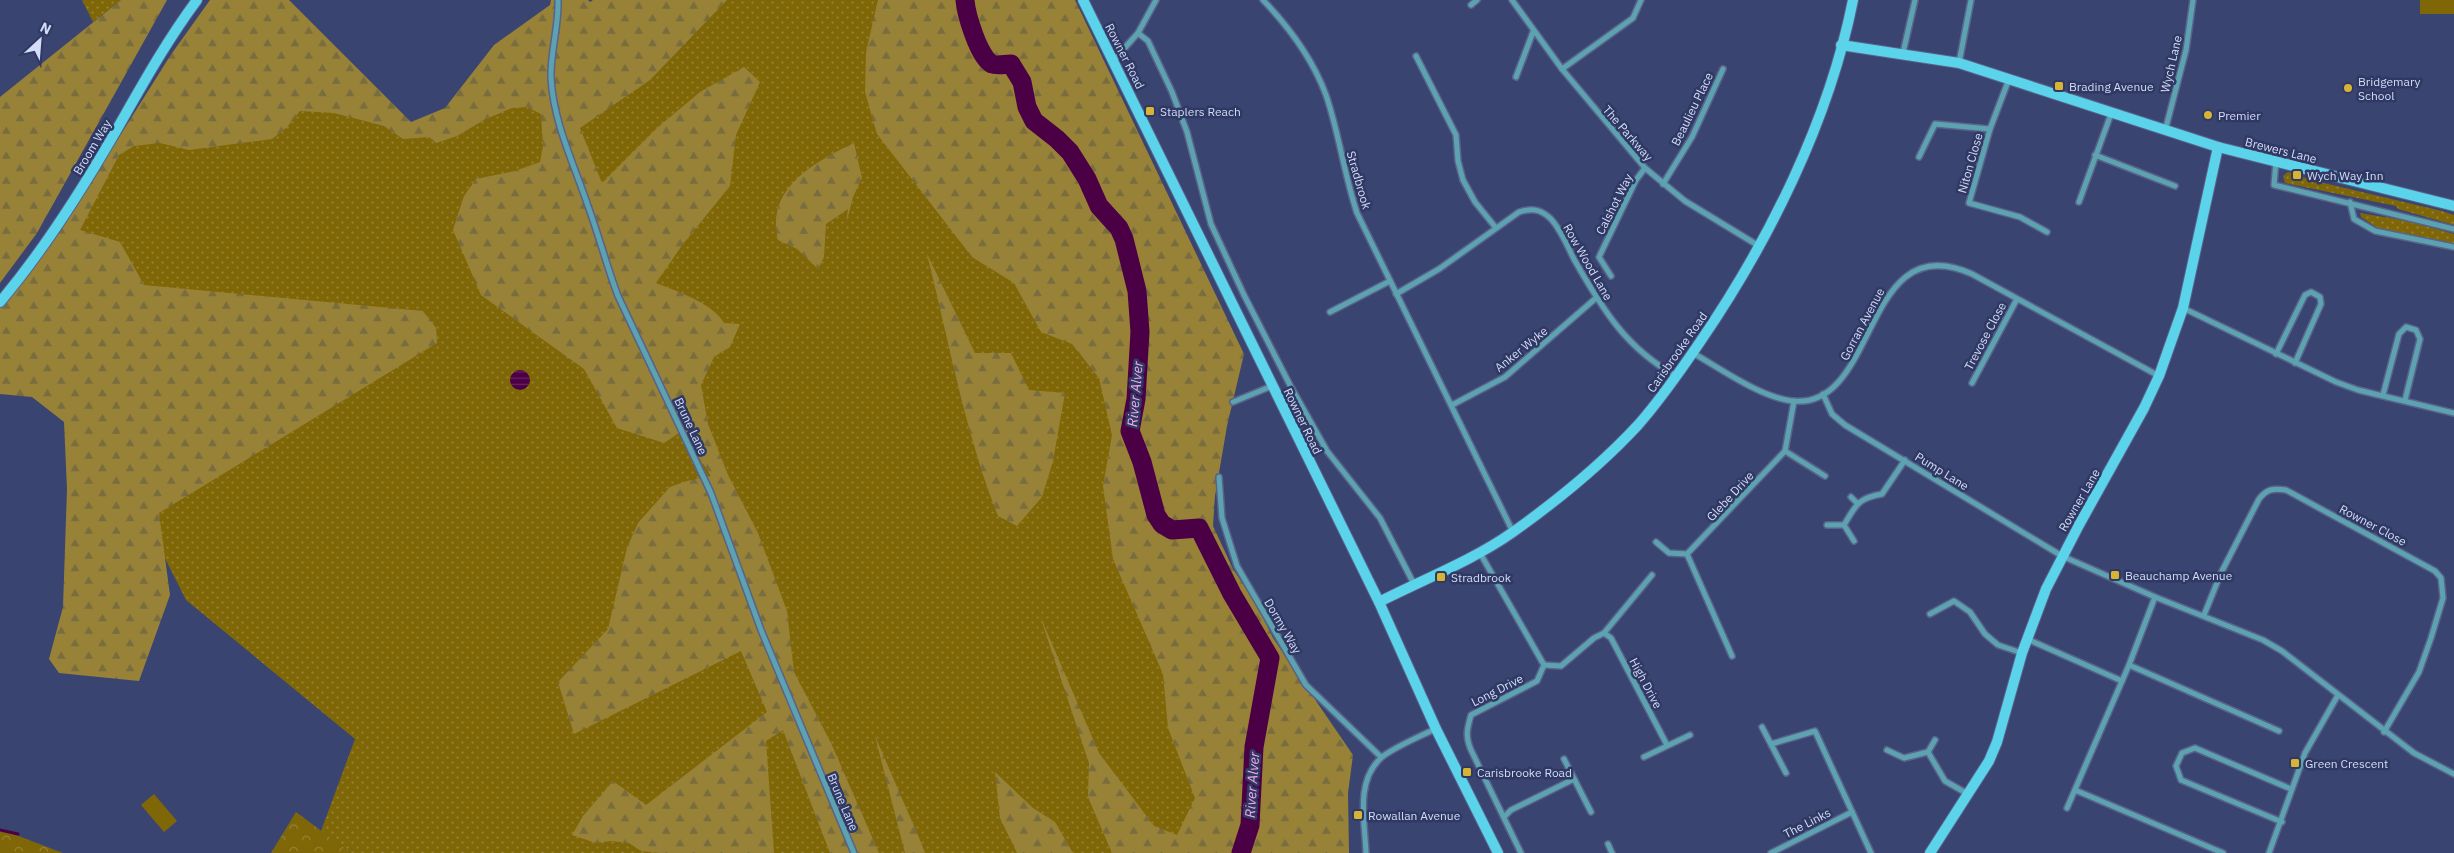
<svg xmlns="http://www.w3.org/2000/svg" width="2454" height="853" font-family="'IBM Plex Sans',sans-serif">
	<defs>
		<pattern id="grass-dots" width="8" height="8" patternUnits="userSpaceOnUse" patternTransform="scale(1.25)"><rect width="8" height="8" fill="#7f6708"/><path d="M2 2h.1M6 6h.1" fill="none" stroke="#968339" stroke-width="1.8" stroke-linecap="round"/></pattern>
		<pattern id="forest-firs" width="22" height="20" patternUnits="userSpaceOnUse" patternTransform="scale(1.25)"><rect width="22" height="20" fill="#988237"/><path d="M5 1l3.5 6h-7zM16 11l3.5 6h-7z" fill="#796c3e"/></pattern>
		<pattern id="park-crowns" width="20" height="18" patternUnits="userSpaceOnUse" patternTransform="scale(1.25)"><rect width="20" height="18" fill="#7f6708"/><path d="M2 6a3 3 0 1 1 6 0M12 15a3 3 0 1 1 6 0" fill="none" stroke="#968339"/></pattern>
		<pattern id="water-rules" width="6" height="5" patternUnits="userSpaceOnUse" patternTransform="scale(1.25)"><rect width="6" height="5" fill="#4b0045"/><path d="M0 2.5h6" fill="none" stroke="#642561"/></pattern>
	</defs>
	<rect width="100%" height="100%" fill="#3a4470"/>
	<g fill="url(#grass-dots)">
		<path d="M82 0H121L93 22Z"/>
		<path d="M245 0 409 128 659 0H968L1266 853H351L321 831 355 739 186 600 42 314 104 171Z"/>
		<path d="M2288 172 2311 180 2442 211 2454 215V225L2398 209 2396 206 2285 183 2283 176Z"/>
		<path d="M2360 213 2408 221 2454 234V245L2379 229 2361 217Z"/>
	</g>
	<g fill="url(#forest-firs)">
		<path d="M121 0H167L37 233 0 283V97Z"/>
		<path d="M210 0H289L411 122 445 108 494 45 550 5 551 0H588L590 2 593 0H727L650 80 580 128 602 183 657 128 700 92 744 67 760 82 736 135 730 186 683 244 656 283C676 291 713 303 724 323L740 324 730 347 714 357 701 385 708 424 728 475 758 533 787 611 794 672 831 743 879 853H830L783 730 766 741 774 853H660L641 851 629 843 611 841 596 843 572 835 583 816 613 781 646 805 767 712 741 651 574 734 558 682 608 629 627 548 638 523 670 487 687 481 711 476 682 431 664 443 617 428 584 369 481 295 453 230 464 196 476 179 515 171 540 162 543 146 541 114 527 107 512 108 484 120 457 136 436 143 429 137 403 139 384 126 334 113 300 111 287 127 272 139 189 150 160 143 134 146 119 155 80 230 120 242 144 285 423 311 436 328 437 343 159 513 170 595 139 681 59 673 49 659 63 607 67 489 64 422 32 397 0 394V305L111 150 170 56Z"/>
		<path d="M878 0H1075L1244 354 1227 426 1215 496 1213 526 1233 569 1257 605 1273 638 1353 755 1348 793 1349 853H1112L1088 797 1089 763 1040 616 1099 753 1154 826 1177 835 1195 798 1168 728 1163 674 1113 559 1103 486 1112 435 1099 378 1072 344 1041 332 1014 283 972 257 877 134 865 92 866 52Z"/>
		<path d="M854 143 862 178 853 197 846 224 848 209 826 224 824 257 818 269 797 249 778 240C765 188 815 162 854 143Z"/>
		<path d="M927 254 975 353H1011L1029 390 1065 393 1053 461 1042 497 1017 526 998 516C965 432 949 342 927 254Z"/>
		<path d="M875 736 920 840 925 853H905Z"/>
		<path d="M995 772 1033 808 1055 822 1073 853H1017L1000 818Z"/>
	</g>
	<g fill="url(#park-crowns)">
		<path d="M296 812 351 853H271Z"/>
		<path d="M0 829 63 853H0Z"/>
	</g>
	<g fill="#7f6708">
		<rect x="2420" y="0" width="34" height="14"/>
		<path d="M154 794 177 821 164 832 141 805Z"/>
	</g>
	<circle fill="url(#water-rules)" cx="520" cy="380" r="10"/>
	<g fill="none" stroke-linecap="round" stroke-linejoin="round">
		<path stroke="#4b0045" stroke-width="3" d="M0 830 18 834"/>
		<path stroke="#4b0045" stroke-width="19" d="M965 0C966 14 979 58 992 64 997 66 1005 64 1011 64L1022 82 1027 107 1034 121 1057 139 1070 152 1087 179 1099 206 1119 228 1124 239 1137 291 1140 332 1136 399 1130 431 1142 462 1156 515 1162 524 1172 530 1199 528 1232 594 1270 658 1254 747 1250 825 1241 853"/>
		<g stroke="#59628b" stroke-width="8">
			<g id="street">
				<path d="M558 0C559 27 550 52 551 79 554 124 574 164 588 206 599 236 607 267 618 296L711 493 761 630 854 853"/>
				<path d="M1263 0C1288 26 1313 60 1326 95 1339 133 1344 174 1357 213L1513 532"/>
				<path d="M1512 0 1562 69 1645 168 1685 201 1759 246"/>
				<path d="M1471 5 1477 0"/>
				<path d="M1138 33 1148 41 1172 92 1187 132 1211 224 1244 295 1291 387 1327 451 1380 518 1414 584"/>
				<path d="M1903 53 1915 0"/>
				<path d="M1416 56 1456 135 1458 161 1463 180 1475 202 1496 228"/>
				<path d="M1113 61 1138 33 1156 0"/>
				<path d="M1959 63 1971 0"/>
				<path d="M1562 69 1633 18 1641 0"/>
				<path d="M1516 77 1533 32"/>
				<path d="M2009 79 1990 129 1969 203 2020 217 2047 232"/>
				<path d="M2165 131 2186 50 2193 0"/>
				<path d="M2095 155 2175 186"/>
				<path d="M1919 157 1935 124 1990 129"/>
				<path d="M2276 161 2274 185 2454 229"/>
				<path d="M1663 184 1692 137 1723 69"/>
				<path d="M2079 202 2111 114"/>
				<path d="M2350 202 2354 219 2375 231 2454 247"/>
				<path d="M1611 276 1599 257 1636 180 1645 168"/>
				<path d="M1396 294 1439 269 1519 212C1532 208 1540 209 1550 218 1561 229 1568 248 1575 261 1603 310 1626 348 1676 376"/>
				<path d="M2183 308 2336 382 2358 390 2454 413"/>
				<path d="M1330 312 1390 281"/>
				<path d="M1693 353C1721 369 1760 397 1792 401 1880 411 1861 224 1972 274L2159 376"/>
				<path d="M2276 354 2305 295 2311 292 2320 297 2321 304 2295 363"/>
				<path d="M1972 383 2017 299"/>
				<path d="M1823 394 1832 414 1845 425 2062 556 2155 597 2263 640 2282 651 2414 753 2454 774"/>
				<path d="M2383 395 2399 334 2406 327 2416 330 2420 339 2405 400"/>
				<path d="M1233 402 1272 386"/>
				<path d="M1452 405 1505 377 1596 298"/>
				<path d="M1785 451 1825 476"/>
				<path d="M1219 477 1222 518 1237 566 1306 685 1381 757"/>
				<path d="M1851 497 1857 503"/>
				<path d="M1827 525H1844C1856 505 1858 498 1882 494L1905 460"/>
				<path d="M1844 525 1854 541"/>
				<path d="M1656 542 1669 553 1687 554 1785 451 1794 401"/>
				<path d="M1480 553 1544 665 1537 681 1471 715C1467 729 1465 736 1471 750L1521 853"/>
				<path d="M1687 554 1732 656"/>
				<path d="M1930 614 1954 601 1970 612 1985 634 1998 645 2022 653"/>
				<path d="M2204 615 2221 573 2259 499C2267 489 2273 488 2286 490L2435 571 2441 578 2443 598 2431 638 2419 672 2384 732"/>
				<path d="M1604 633 1611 638 1667 745"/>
				<path d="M2027 639 2122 681"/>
				<path d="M1544 665 1561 666 1594 638 1604 633 1652 575"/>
				<path d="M2129 665 2279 731"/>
				<path d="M1762 727 1786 773"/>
				<path d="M1771 744 1815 731 1871 853"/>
				<path d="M1887 750 1904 758 1928 752 1935 740"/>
				<path d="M1928 752 1945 781 1968 794"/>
				<path d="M1644 757 1690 735"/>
				<path d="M1564 759 1591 812"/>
				<path d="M2075 790 2223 853"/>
				<path d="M2067 808 2129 665 2155 597"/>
				<path d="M1504 817 1511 810 1574 779"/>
				<path d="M2282 822 2181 780 2176 766 2182 753 2195 748 2291 789"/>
				<path d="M1608 844 1612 853"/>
				<path d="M1366 853C1365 823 1355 781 1381 758 1392 748 1421 736 1435 729"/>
				<path d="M1771 853 1852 812"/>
				<path d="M2269 853 2305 753 2338 695"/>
			</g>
		</g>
		<g stroke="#59628b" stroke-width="12">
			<g id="secondary">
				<path d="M1083 0 1379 602 1436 729 1498 853"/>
				<path d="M1841 45 1959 63 2218 147 2454 206"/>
				<path d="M0 302C43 251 80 193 113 136 140 89 165 43 197 0"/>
				<path d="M1379 602C1424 579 1472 561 1513 532 1558 500 1601 465 1638 425 1661 399 1681 370 1700 342 1769 241 1829 121 1853 0"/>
				<path d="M1930 853 1989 761 1997 742 2022 653 2046 589 2079 525 2144 408 2159 376 2183 308 2218 147"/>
			</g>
		</g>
		<use href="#street" stroke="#5ca2b0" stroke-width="5"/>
		<use href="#secondary" stroke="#5bd3eb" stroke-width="10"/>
	</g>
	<g fill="#d8b434" stroke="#2f3964" stroke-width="2">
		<rect x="2054" y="81" width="10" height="10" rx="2.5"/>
		<circle cx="2348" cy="88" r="5"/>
		<rect x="1145" y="106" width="10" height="10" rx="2.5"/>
		<circle cx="2208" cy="115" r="5"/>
		<rect x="2292" y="170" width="10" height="10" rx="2.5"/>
		<rect x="2110" y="570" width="10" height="10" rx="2.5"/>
		<rect x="1436" y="572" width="10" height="10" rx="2.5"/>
		<rect x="2290" y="758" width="10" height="10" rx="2.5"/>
		<rect x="1462" y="767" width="10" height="10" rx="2.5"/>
		<rect x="1353" y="810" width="10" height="10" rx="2.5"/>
	</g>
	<g text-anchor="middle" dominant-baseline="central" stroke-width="5" stroke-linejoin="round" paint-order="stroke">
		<g font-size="12" fill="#d4dcf7" stroke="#2f3964">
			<text transform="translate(1125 56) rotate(63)">Rowner Road</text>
			<text transform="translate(2171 64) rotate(-77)">Wych Lane</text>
			<text transform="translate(1692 109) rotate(-64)">Beaulieu Place</text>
			<text transform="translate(1628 133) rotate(49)">The Parkway</text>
			<text transform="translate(92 147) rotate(-59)">Broom Way</text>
			<text transform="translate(2281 150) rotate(14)">Brewers Lane</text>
			<text transform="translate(1970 163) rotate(-74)">Niton Close</text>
			<text transform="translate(1359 180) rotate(74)">Stradbrook</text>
			<text transform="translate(1614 204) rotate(-63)">Calshot Way</text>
			<text transform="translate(1588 262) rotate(60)">Row Wood Lane</text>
			<text transform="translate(1862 324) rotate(-62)">Gorran Avenue</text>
			<text transform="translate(1985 336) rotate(-62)">Trevose Close</text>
			<text transform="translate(1521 349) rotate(-39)">Anker Wyke</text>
			<text transform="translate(1677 352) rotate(-55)">Carisbrooke Road</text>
			<text transform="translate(1303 421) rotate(64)">Rowner Road</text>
			<text transform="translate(691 426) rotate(65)">Brune Lane</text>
			<text transform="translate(1942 471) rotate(32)">Pump Lane</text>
			<text transform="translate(1730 496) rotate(-47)">Glebe Drive</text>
			<text transform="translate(2079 500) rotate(-60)">Rowner Lane</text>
			<text transform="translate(2373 525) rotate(28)">Rowner Close</text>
			<text transform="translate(1283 626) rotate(60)">Dormy Way</text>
			<text transform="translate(1646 683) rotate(62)">High Drive</text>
			<text transform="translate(1497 690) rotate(-27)">Long Drive</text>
			<text transform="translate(843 802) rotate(67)">Brune Lane</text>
			<text transform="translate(1807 823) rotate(-27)">The Links</text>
		</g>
		<g font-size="12" fill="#d4dcf7" stroke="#2f3964" text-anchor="start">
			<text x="2358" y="81">Bridgemary<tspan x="2358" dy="14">School</tspan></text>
			<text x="2069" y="86">Brading Avenue</text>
			<text x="1160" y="111">Staplers Reach</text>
			<text x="2218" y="115">Premier</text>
			<text x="2307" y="175">Wych Way Inn</text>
			<text x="2125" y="575">Beauchamp Avenue</text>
			<text x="1451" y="577">Stradbrook</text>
			<text x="2305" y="763">Green Crescent</text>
			<text x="1477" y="772">Carisbrooke Road</text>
			<text x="1368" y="815">Rowallan Avenue</text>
		</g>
		<g font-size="14" font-style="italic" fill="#f5abe8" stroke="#2f3964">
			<text transform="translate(1135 394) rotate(-85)">River Alver</text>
			<text transform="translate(1252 785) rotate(-86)">River Alver</text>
		</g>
	</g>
	<g transform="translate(40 40) rotate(26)" stroke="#2f3964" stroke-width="4" paint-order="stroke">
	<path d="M0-4L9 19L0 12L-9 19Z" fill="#d4dcf7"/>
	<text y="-8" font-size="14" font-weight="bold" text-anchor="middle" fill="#d4dcf7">N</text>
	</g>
</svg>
